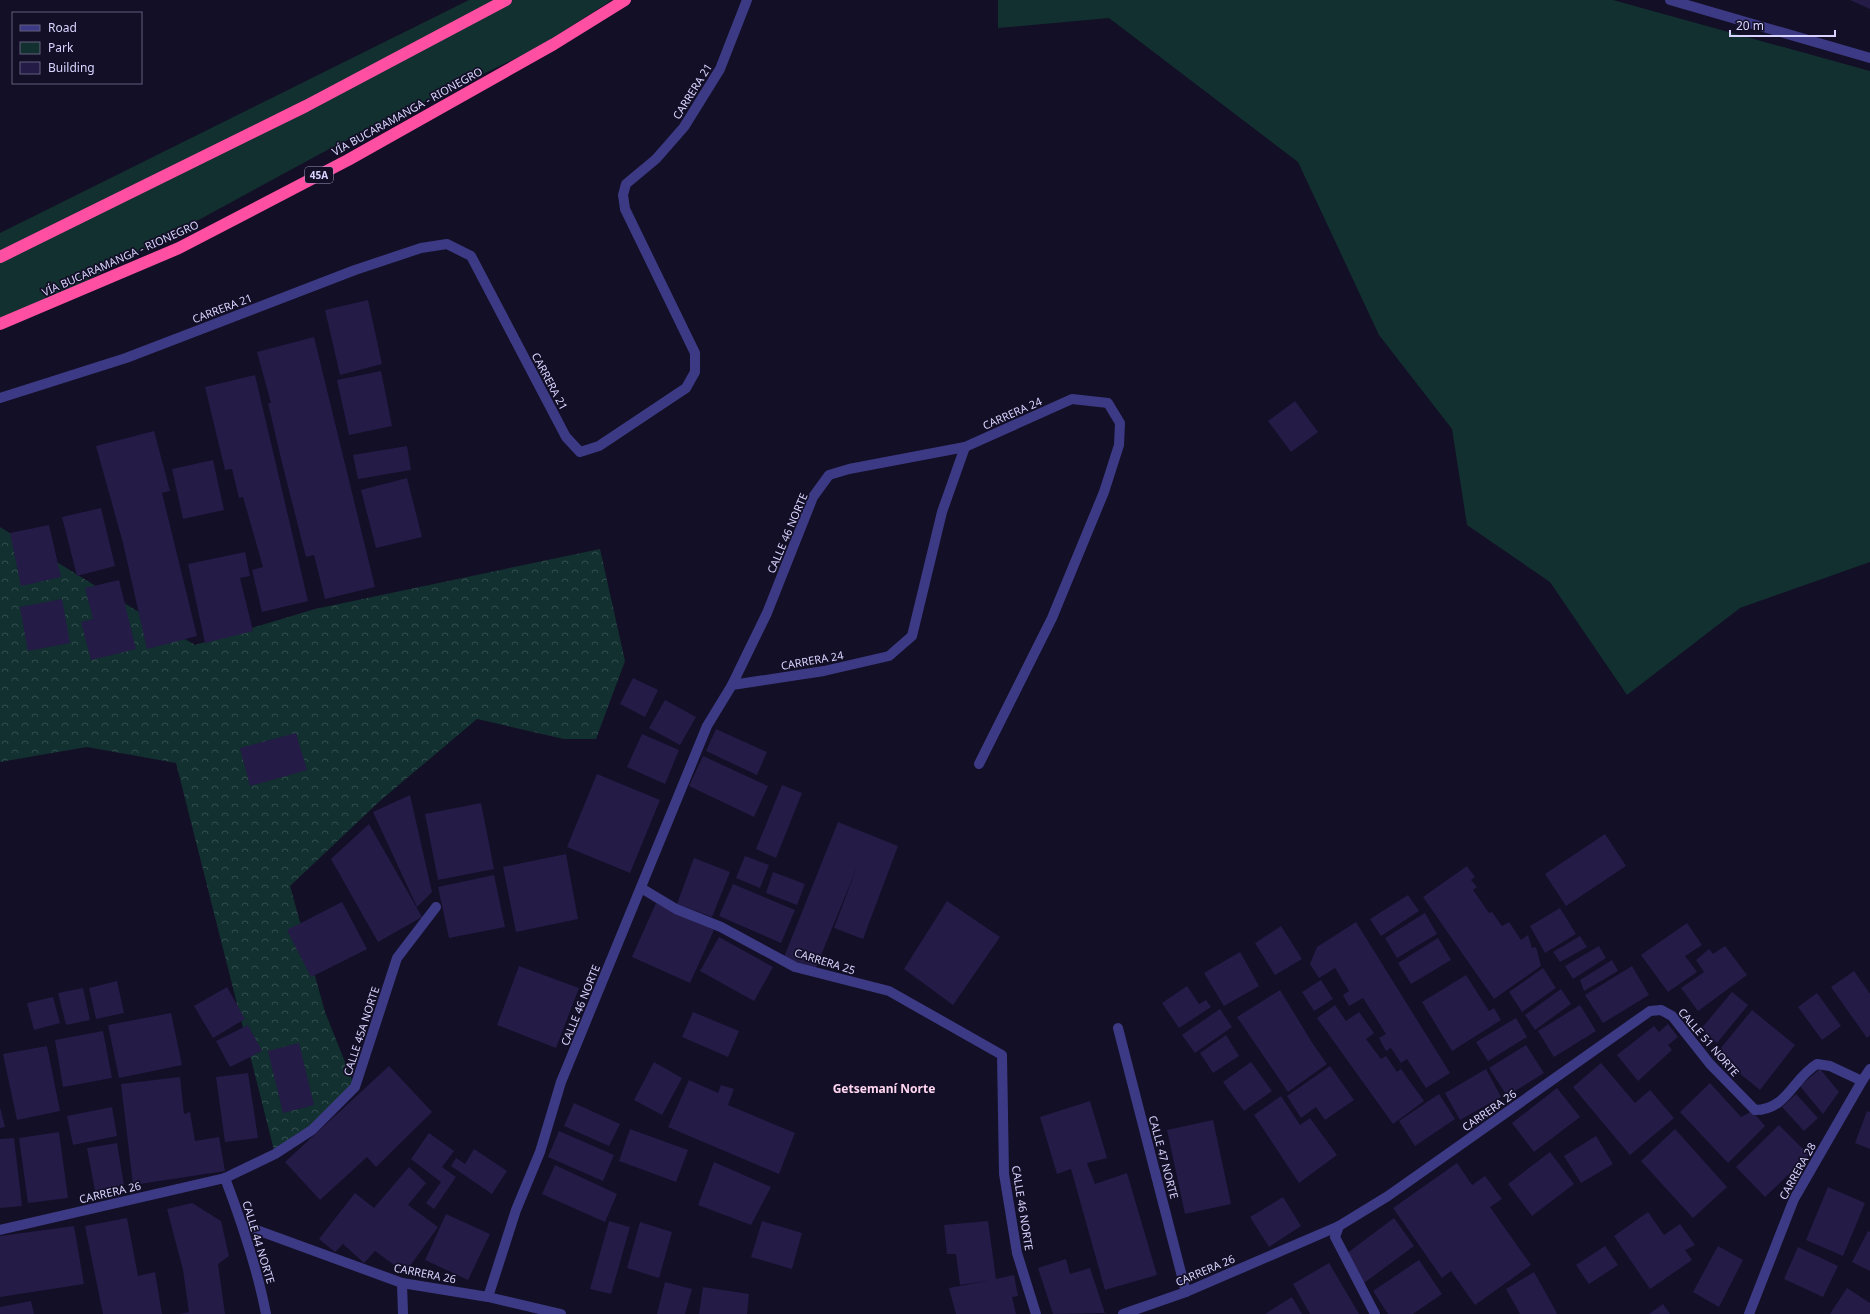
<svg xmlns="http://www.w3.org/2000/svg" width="1870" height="1314" font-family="'Noto Sans',sans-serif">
	<defs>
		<pattern id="forest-crowns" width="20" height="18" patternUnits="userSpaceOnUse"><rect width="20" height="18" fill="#12302f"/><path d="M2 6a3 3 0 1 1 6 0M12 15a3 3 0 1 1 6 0" fill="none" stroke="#344d4e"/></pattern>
	</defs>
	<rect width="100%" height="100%" fill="#130f26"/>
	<g fill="#12302f">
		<path d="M469 0H612L537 48 331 148 0 328V233Z"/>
		<path d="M998 0H1613L1870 71V562L1740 608 1627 695 1550 582 1467 525 1452 429 1379 335 1298 162 1109 18 998 28Z"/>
	</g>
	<path fill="url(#forest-crowns)" d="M0 527 107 593 195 645 315 609 600 549 625 661 596 739H564L477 719 381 800 290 886 325 1012 355 1087 312 1130 275 1154 176 763 87 747 0 762Z"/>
	<g fill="#241b47">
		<path d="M1850 0H1870V9Z"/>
		<path d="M368 300 382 364 340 375 325 310Z"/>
		<path d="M314 337 375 587 325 599 314 555 306 557 282 463 268 403H271L257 352Z"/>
		<path d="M381 371 392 426 349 435 337 380Z"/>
		<path d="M255 375 308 601 262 612 252 570 263 567 243 497 239 498 232 469 225 470 205 387Z"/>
		<path d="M1295 401 1318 432 1291 452 1268 421Z"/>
		<path d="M154 431 170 491 162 493 197 636 147 649 123 543 96 446Z"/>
		<path d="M407 446 411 470 358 479 353 455Z"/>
		<path d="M213 460 224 510 183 519 172 469Z"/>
		<path d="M407 478 422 537 376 548 361 490Z"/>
		<path d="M101 508 115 566 77 576 62 517Z"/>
		<path d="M49 525 61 577 21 586 10 533Z"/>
		<path d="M245 552 250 576 240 578 253 631 205 643 188 564Z"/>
		<path d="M119 580 136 649 91 660 81 622 93 619 85 588Z"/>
		<path d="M62 599 70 643 28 651 20 607Z"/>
		<path d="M633 678 658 690 645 717 620 704Z"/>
		<path d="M665 700 696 717 680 745 649 728Z"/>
		<path d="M716 729 767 752 757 775 706 751Z"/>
		<path d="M296 733 307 770 250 786 240 748Z"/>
		<path d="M642 734 679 750 665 784 627 767Z"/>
		<path d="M703 756 768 786 754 817 689 786Z"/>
		<path d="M597 774 660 800 630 873 567 847Z"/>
		<path d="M782 785 802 793 776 858 756 849Z"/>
		<path d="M410 795 432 892 417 907 373 812Z"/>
		<path d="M481 803 494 869 438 880 425 814Z"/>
		<path d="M838 822 898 846 863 939 834 928 857 867 815 970 784 957Z"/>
		<path d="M369 824 422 917 378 942 331 859Z"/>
		<path d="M1605 834 1626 866 1566 906 1545 874Z"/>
		<path d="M566 854 578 919 516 932 503 867Z"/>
		<path d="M745 856 769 865 760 888 736 878Z"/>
		<path d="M694 858 730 872 712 917 677 904Z"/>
		<path d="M1467 866 1475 877 1471 880 1477 887 1473 890 1489 913 1492 912 1502 926 1509 922 1521 940 1528 935 1532 948 1536 947 1541 966 1494 999 1423 897Z"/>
		<path d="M773 872 805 884 797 905 766 893Z"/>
		<path d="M494 875 505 927 449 938 438 887Z"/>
		<path d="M733 884 795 910 781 943 719 916Z"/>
		<path d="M1408 895 1419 911 1381 936 1370 919Z"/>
		<path d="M947 901 1000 937 953 1005 904 969Z"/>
		<path d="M342 902 367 949 311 977 287 930Z"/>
		<path d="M656 903 714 930 690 983 632 957Z"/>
		<path d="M1560 908 1576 934 1545 953 1530 926Z"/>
		<path d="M1425 913 1437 934 1397 958 1385 938Z"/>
		<path d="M1356 922 1450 1073 1426 1088 1407 1059 1401 1063 1391 1048 1386 1051 1379 1038 1386 1034 1363 998 1349 1006 1343 995 1349 991 1335 968 1319 978 1310 964 1317 947Z"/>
		<path d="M1687 923 1702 945 1685 956 1697 972 1668 992 1641 955Z"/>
		<path d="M1281 926 1302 959 1275 975 1255 943Z"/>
		<path d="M1580 936 1587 947 1560 962 1553 952Z"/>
		<path d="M719 937 773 967 754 1001 700 971Z"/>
		<path d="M1438 938 1451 960 1411 984 1398 963Z"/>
		<path d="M1599 946 1606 958 1573 979 1565 966Z"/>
		<path d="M1725 946 1747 975 1698 1011 1681 988 1704 972 1696 960 1709 949 1713 954Z"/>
		<path d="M1240 952 1259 986 1224 1006 1204 973Z"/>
		<path d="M1612 960 1618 971 1584 991 1580 980Z"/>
		<path d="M519 966 579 988 556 1048 497 1025Z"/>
		<path d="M1632 966 1649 995 1603 1023 1585 995Z"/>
		<path d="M1543 968 1556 988 1522 1012 1509 992Z"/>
		<path d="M1854 971 1870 994V1035L1867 1038 1831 987Z"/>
		<path d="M1466 975 1489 1011 1494 1008 1501 1020 1452 1051 1422 1002Z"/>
		<path d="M1321 980 1333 999 1314 1011 1302 992Z"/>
		<path d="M117 981 124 1013 96 1019 89 988Z"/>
		<path d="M1187 986 1199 1004 1206 1000 1211 1007 1179 1028 1162 1003Z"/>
		<path d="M227 987 245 1019 213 1038 194 1006Z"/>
		<path d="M83 988 90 1020 66 1025 58 993Z"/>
		<path d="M1561 989 1571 1004 1535 1030 1525 1015Z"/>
		<path d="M1280 990 1313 1044 1327 1064 1288 1092 1237 1017Z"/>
		<path d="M1732 992 1748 1005 1717 1043 1701 1029Z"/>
		<path d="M1817 993 1841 1026 1822 1040 1798 1007Z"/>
		<path d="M53 997 60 1023 34 1030 27 1003Z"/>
		<path d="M1335 1005 1346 1021 1359 1012 1374 1033 1366 1039 1381 1059 1386 1056 1397 1072 1401 1069 1424 1101 1393 1124 1317 1018Z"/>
		<path d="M1580 1005 1596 1031 1554 1057 1538 1031Z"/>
		<path d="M1220 1009 1232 1027 1195 1053 1182 1035Z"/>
		<path d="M1752 1010 1795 1045 1760 1090 1716 1054Z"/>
		<path d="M693 1012 739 1031 728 1057 682 1037Z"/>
		<path d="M171 1013 182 1065 119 1078 108 1025Z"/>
		<path d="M1516 1018 1527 1037 1488 1061 1476 1042Z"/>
		<path d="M1668 1024 1678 1037 1668 1045 1672 1050 1638 1081 1617 1055 1654 1026 1659 1032Z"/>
		<path d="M248 1025 262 1051 230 1067 216 1041Z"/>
		<path d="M103 1031 112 1078 63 1087 55 1040Z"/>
		<path d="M1226 1035 1239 1056 1213 1073 1200 1053Z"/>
		<path d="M299 1043 314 1105 283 1113 268 1051Z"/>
		<path d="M1526 1045 1544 1073 1507 1096 1489 1068Z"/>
		<path d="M47 1046 60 1111 17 1120 3 1054Z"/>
		<path d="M654 1062 682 1078 662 1115 634 1100Z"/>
		<path d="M1251 1062 1272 1091 1244 1111 1223 1082Z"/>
		<path d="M1601 1063 1635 1103 1650 1090 1674 1118 1630 1155 1573 1087Z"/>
		<path d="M389 1066 432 1112 376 1167 367 1157 320 1200 285 1162Z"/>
		<path d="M1330 1066 1354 1100 1325 1120 1316 1107 1301 1118 1287 1096Z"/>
		<path d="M1486 1069 1501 1097 1460 1120 1445 1093Z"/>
		<path d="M1820 1069 1839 1092 1823 1114 1800 1086Z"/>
		<path d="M248 1073 258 1138 225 1142 216 1077Z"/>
		<path d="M180 1077 184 1114 190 1112 195 1141 219 1137 225 1171 133 1185 121 1084Z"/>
		<path d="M689 1080 718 1093 721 1085 734 1089 728 1105 795 1133 779 1174 668 1127Z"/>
		<path d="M1710 1083 1741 1117 1752 1111 1765 1126 1728 1163 1680 1112Z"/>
		<path d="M1557 1088 1580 1117 1534 1152 1512 1123Z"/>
		<path d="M1439 1094 1455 1119 1415 1146 1399 1121Z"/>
		<path d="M1796 1094 1818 1118 1804 1131 1782 1107Z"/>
		<path d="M1281 1096 1300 1125 1310 1118 1337 1155 1299 1183 1254 1115Z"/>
		<path d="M1090 1101 1107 1158 1087 1163 1095 1184 1127 1173 1157 1275 1105 1290 1071 1169 1057 1174 1040 1117Z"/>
		<path d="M574 1103 620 1124 609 1146 564 1126Z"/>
		<path d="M0 1107 5 1127 0 1128Z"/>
		<path d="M112 1107 117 1136 73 1145 67 1116Z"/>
		<path d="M1867 1111 1870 1112V1149L1855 1143Z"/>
		<path d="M1213 1120 1231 1204 1185 1214 1167 1130Z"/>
		<path d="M1779 1125 1809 1155 1765 1197 1736 1167Z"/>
		<path d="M630 1129 688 1150 676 1182 619 1161Z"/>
		<path d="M1675 1129 1727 1187 1693 1218 1641 1161Z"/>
		<path d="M559 1131 614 1155 603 1181 548 1157Z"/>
		<path d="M59 1132 68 1198 28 1203 19 1138Z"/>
		<path d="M429 1133 454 1151 442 1167 456 1177 434 1209 426 1203 441 1182 411 1159Z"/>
		<path d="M1596 1136 1613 1164 1581 1183 1564 1156Z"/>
		<path d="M14 1138 22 1206 0 1208V1139Z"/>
		<path d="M117 1143 124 1185 95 1191 87 1148Z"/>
		<path d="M474 1149 507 1171 492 1194 451 1166 456 1158 465 1164Z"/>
		<path d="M1550 1152 1574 1184 1532 1216 1508 1184Z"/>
		<path d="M714 1162 771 1187 751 1225 698 1205Z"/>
		<path d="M1457 1163 1472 1185 1485 1176 1502 1199 1490 1207 1531 1265 1475 1305 1451 1271 1442 1278 1393 1208Z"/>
		<path d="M555 1165 617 1194 605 1222 542 1194Z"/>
		<path d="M409 1167 426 1183 408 1205 438 1227 405 1273 375 1251 364 1263 343 1244 335 1252 319 1239 355 1193 374 1208Z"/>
		<path d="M1828 1187 1865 1203 1843 1256 1806 1240Z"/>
		<path d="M1283 1197 1301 1226 1269 1247 1250 1217Z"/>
		<path d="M192 1203 221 1221 229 1256 218 1264 225 1314H179L189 1312 183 1270 167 1209Z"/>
		<path d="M1648 1212 1664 1235 1680 1224 1695 1245 1685 1250 1692 1260 1650 1289 1614 1236Z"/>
		<path d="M446 1214 490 1234 468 1280 425 1260Z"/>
		<path d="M127 1218 138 1276 155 1272 162 1314H103L85 1226Z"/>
		<path d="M1394 1218 1414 1246 1364 1283 1346 1254Z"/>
		<path d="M609 1221 630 1227 611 1294 590 1289Z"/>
		<path d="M762 1221 802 1233 792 1269 751 1257Z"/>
		<path d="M988 1221 996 1279 1014 1275 1018 1296 1012 1297 1016 1314H956L949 1288 987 1281 960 1285 956 1254H947L944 1225Z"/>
		<path d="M640 1222 672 1232 659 1278 627 1268Z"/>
		<path d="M74 1226 84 1284 0 1297V1236Z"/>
		<path d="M1868 1231 1870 1232V1271L1852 1262Z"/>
		<path d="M1605 1246 1618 1265 1589 1284 1576 1265Z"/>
		<path d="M1718 1246 1743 1260 1719 1307 1693 1292Z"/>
		<path d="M1798 1247 1838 1266 1823 1297 1784 1279Z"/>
		<path d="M1066 1259 1070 1274 1090 1268 1105 1313 1053 1314 1038 1268Z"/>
		<path d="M1419 1260 1442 1294 1413 1314H1388L1373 1291Z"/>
		<path d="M1329 1263 1359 1314H1310L1293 1284Z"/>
		<path d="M1534 1272 1557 1313 1556 1314H1520L1506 1289Z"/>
		<path d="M665 1282 692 1289 685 1314H657Z"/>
		<path d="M703 1287 749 1294 747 1314H699Z"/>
		<path d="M1847 1288 1870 1303V1314H1830Z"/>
		<path d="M1292 1297 1302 1314H1265Z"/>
		<path d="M31 1301 34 1314H0V1307Z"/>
		<path d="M1663 1304 1670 1314H1649Z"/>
	</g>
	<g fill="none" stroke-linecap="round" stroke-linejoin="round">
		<g stroke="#3d3a85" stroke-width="10">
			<path d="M1670 0 1870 58"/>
			<path d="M0 398 126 358 355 270 421 248 447 244 471 256 566 437 580 452 599 446 686 388 695 372V353L625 209 623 195 626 184 656 159 684 127 720 69 747 0"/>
			<path d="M732 685 767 613 813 497 829 475 849 469 965 447"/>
			<path d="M641 888 676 909 721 927 795 967 889 991 1002 1055 1004 1174 1017 1253 1036 1314"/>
			<path d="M1118 1028 1186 1292"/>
			<path d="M225 1178C242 1223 257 1267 266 1314"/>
			<path d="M243 1225 402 1283 488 1297 561 1314"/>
			<path d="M0 1230 225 1178 275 1154 312 1130 355 1087 397 958 436 907"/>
			<path d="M402 1283 403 1314"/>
			<path d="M488 1297 516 1210 540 1152 561 1082 707 726 732 685 824 671 889 656 912 636 942 512 965 447 1072 399 1108 403 1120 423 1119 445 1104 492 1052 618 979 764"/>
			<path d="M1123 1314 1186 1292 1339 1226"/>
			<path d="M1375 1314 1335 1237 1339 1226 1388 1196 1650 1011 1661 1010 1672 1016 1710 1064 1755 1110C1787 1110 1793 1078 1817 1064L1830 1066 1862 1081"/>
			<path d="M1749 1314 1794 1199 1862 1081 1870 1069"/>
		</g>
		<g stroke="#ff4fa3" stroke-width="12">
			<path d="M0 257 306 106 506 0"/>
			<path d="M0 324 179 248 348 160 554 44 625 0"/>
		</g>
	</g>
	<g text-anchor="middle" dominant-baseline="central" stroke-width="3.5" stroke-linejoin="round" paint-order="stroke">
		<rect fill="#130f26" stroke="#9e99be" stroke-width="1" x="305" y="167" width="28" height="16" rx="3"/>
		<g font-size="10" font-weight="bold" fill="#d9d4ff">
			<text x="319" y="175">45A</text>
		</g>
		<g font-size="11" fill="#d9d4ff" stroke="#130f26">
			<text transform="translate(692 91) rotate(-58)">CARRERA 21</text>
			<text transform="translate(407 111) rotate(-29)">VÍA BUCARAMANGA - RIONEGRO</text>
			<text transform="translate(120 258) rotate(-24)">VÍA BUCARAMANGA - RIONEGRO</text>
			<text transform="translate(222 308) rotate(-21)">CARRERA 21</text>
			<text transform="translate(550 381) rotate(62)">CARRERA 21</text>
			<text transform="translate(1012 413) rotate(-24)">CARRERA 24</text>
			<text transform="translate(787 533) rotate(-67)">CALLE 46 NORTE</text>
			<text transform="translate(812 660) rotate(-10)">CARRERA 24</text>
			<text transform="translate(825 961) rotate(17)">CARRERA 25</text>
			<text transform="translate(580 1005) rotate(-68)">CALLE 46 NORTE</text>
			<text transform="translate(361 1031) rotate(-72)">CALLE 45A NORTE</text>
			<text transform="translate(1709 1042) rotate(49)">CALLE 51 NORTE</text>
			<text transform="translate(1489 1110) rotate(-35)">CARRERA 26</text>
			<text transform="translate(1164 1157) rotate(75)">CALLE 47 NORTE</text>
			<text transform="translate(1797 1171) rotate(-61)">CARRERA 28</text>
			<text transform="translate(110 1192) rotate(-13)">CARRERA 26</text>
			<text transform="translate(1023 1208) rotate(81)">CALLE 46 NORTE</text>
			<text transform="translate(259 1242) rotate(73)">CALLE 44 NORTE</text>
			<text transform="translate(1205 1270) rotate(-23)">CARRERA 26</text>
			<text transform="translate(425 1273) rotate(11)">CARRERA 26</text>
		</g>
		<g font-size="12" font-weight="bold" fill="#ffd6f0" stroke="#130f26">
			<text x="884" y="1088">Getsemaní Norte</text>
		</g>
	</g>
	<rect x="12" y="12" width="130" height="72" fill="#130f26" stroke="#625e7d"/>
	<rect x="20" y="25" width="20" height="6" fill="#3d3a85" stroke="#625e7d"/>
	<text x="48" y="32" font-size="12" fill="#d9d4ff">Road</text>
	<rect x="20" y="42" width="20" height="12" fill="#12302f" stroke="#625e7d"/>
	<text x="48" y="52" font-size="12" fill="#d9d4ff">Park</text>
	<rect x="20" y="62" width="20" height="12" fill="#241b47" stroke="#625e7d"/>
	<text x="48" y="72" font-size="12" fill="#d9d4ff">Building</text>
	<path d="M1730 30v6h105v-6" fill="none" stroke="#d9d4ff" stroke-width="2"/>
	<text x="1736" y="30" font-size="12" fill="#d9d4ff" stroke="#130f26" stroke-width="3" paint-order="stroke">20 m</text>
</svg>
